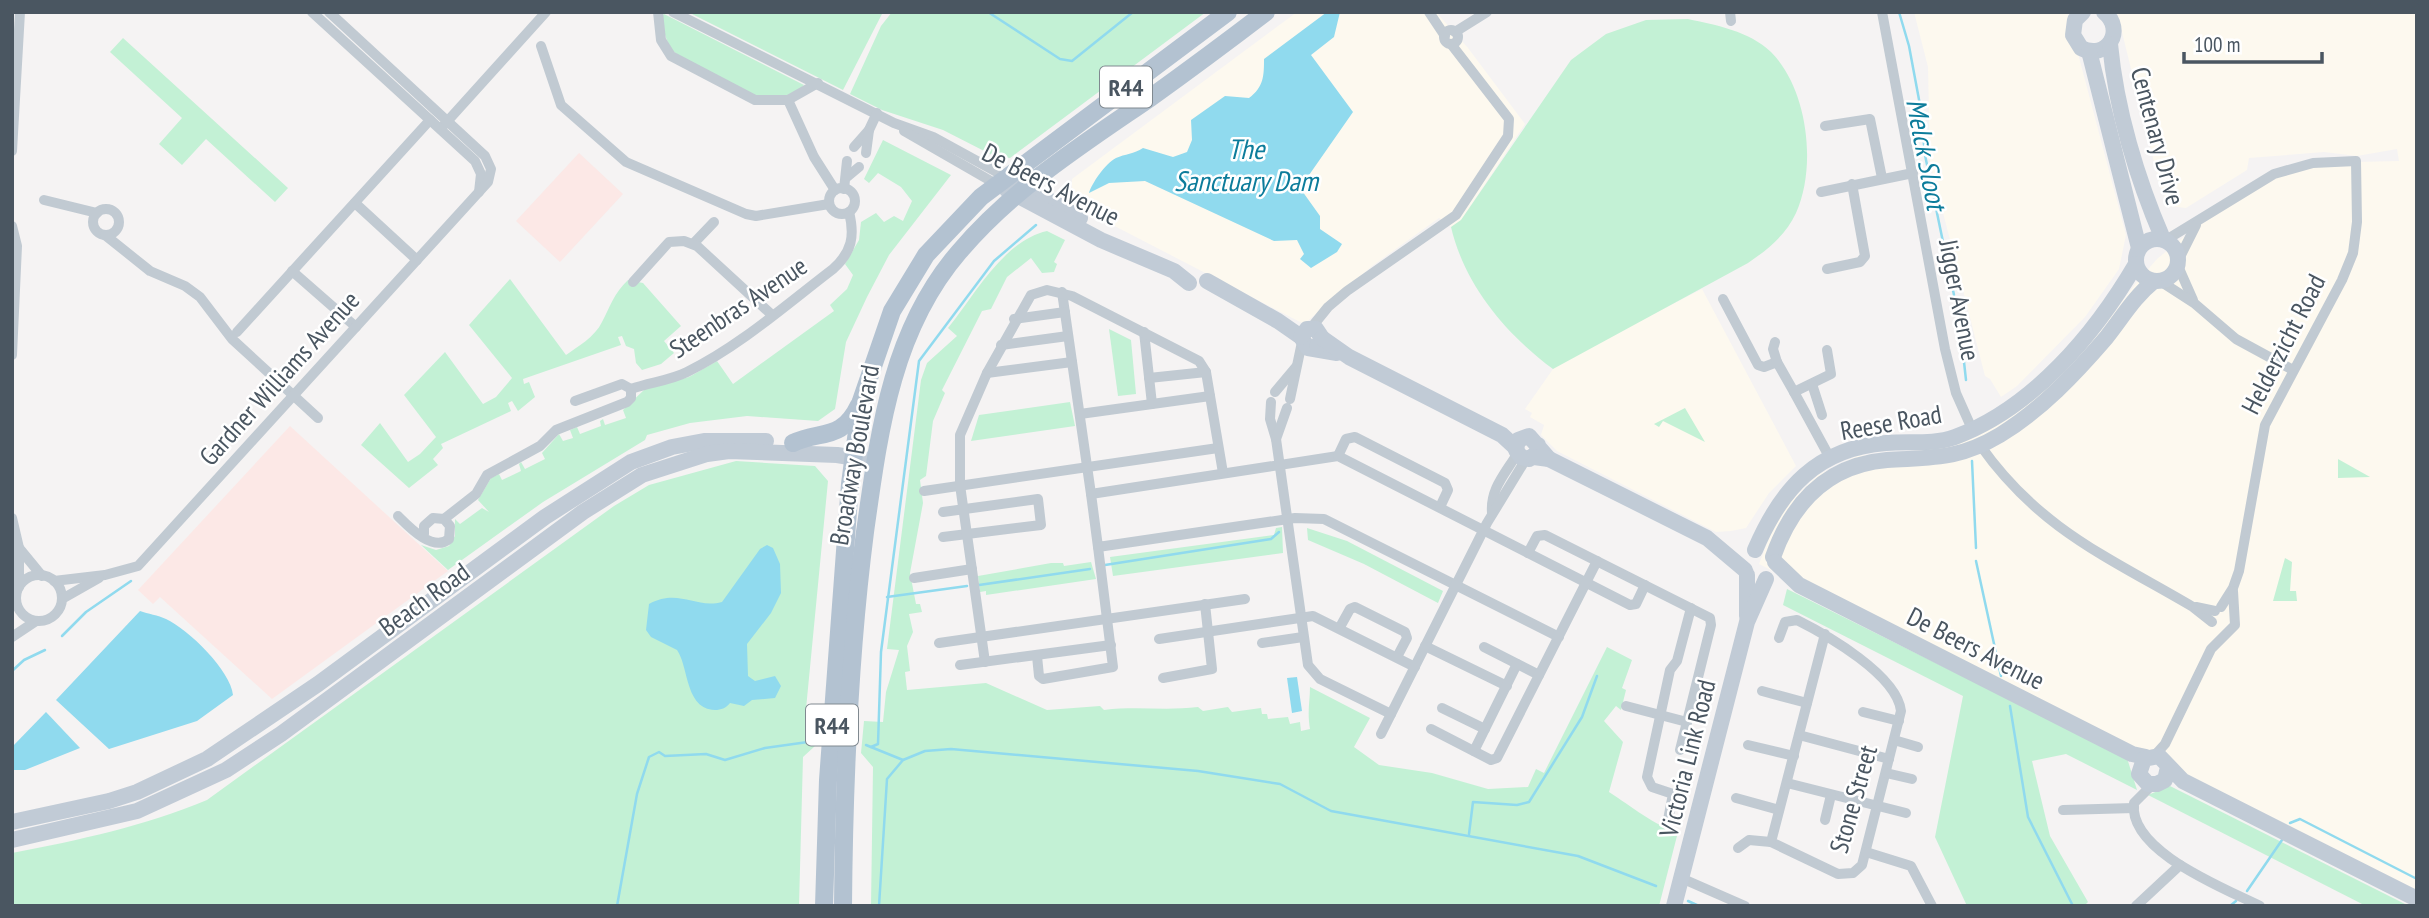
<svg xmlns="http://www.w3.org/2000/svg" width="2429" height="918" font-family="'PT Sans Narrow',sans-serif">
	<rect width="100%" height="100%" fill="#f5f3f3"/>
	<g fill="#fdf9ef">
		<path d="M1297 12H1436L1468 48 1525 124 1461 220 1451 227 1439 218 1372 266 1304 324 1072 204V179Z"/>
		<path d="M1914 12H2067L2126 235 2119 269 2085 317 2017 386 2001 397 1990 379 1985 376 1930 162 1928 67Z"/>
		<path d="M2117 12H2417V896L1759 564 1774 526 1789 503 1818 475 1857 456 1944 448 1976 437 2017 413 2057 378 2100 332 2136 283 2157 259 2220 207 2264 180 2313 163 2399 161 2397 149 2357 156 2324 152 2249 158 2247 170 2186 208 2169 206 2160 186Z"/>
		<path d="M1702 289 1796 466 1769 493 1746 528 1731 531 1716 532 1557 451 1541 435 1544 425 1530 417 1532 413 1525 409 1553 369 1570 357Z"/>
	</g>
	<g fill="#fce8e6">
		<path d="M579 153 623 194 560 262 516 221Z"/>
		<path d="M290 426 448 571 272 699 160 597 153 604 138 590Z"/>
	</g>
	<g fill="#c3f1d5">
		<path d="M688 12H883L843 90Z"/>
		<path d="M892 12H1206L1010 158 992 155 943 130 882 110 850 94 881 26Z"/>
		<path d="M664 14 804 85C796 94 777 100 764 99 758 98 677 56 673 51 665 40 663 28 661 16Z"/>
		<path d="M1688 19C1716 25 1749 31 1771 52 1808 89 1817 167 1796 213 1786 235 1767 250 1748 263L1553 369C1506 334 1465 286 1451 227L1461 220 1571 60 1606 34 1646 20Z"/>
		<path d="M123 38 288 188 275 202 206 139 182 165 159 144 182 118 110 52Z"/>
		<path d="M883 140 951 175 889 255 867 297 846 342 835 409 818 421 747 416 690 423 647 435 645 440 543 502 448 570 421 545 436 550 449 546 455 536V519L460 524 482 508 489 512 478 500 491 478 499 474 502 480 521 471 519 464 521 462 525 469 545 459 542 453 559 434 563 441 573 438 570 430 577 427 580 434 601 426 600 421 603 419 605 425 626 418 623 410 645 389 689 377 717 361 733 384 834 311 830 305 847 289 853 275 845 264 859 240 861 222 876 213 884 222 894 216 903 221 912 201 901 187 878 173 869 183 864 179Z"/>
		<path d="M1047 231 1065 240 1054 262 1057 264 1054 272 1042 273 1031 258 1007 277 991 309 982 311 942 390 945 393 933 421 926 476 920 480 923 503 910 573 916 604H920L922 612 909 614 913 632 907 646 910 671 905 672 907 690 986 683 1047 710 1100 706 1104 710C1136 706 1166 711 1198 707L1203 711 1228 707 1232 712 1261 708 1262 714H1267L1268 719 1288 717 1290 724 1300 722 1301 731 1310 729C1307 711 1310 702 1310 687L1370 718 1354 747 1379 765 1432 773 1488 789 1528 787 1536 769 1544 773 1607 647 1632 660 1622 688 1626 690 1621 710 1616 706 1604 721 1623 742 1609 792C1631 806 1655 826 1678 832L1659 906H871L873 767 861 753 864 721 883 722 886 692 899 650 887 649 921 380 927 363 957 336 948 328C975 295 1003 241 1047 231Z"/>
		<path d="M510 279 566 355C577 347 595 337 602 322 610 307 614 293 628 280L643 283 681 326 664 341 674 353 661 364 642 370 636 363 634 349 626 346 622 336 618 337 621 345 523 379 524 384 529 382 535 397 518 411 512 401 508 403 511 411 441 444 443 448 433 459 438 465 409 488 361 445 380 423 408 462 420 454 436 437 404 395 445 352 483 404 496 397 512 378 469 325Z"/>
		<path d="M1109 329 1131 340 1136 394 1118 396Z"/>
		<path d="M1070 402 1075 426 971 441 979 415Z"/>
		<path d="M1685 408 1705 442 1663 421 1659 427 1654 424Z"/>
		<path d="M2338 459 2370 477 2338 478Z"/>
		<path d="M736 461 815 466 828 481 806 709V729L815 740V746L803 757 799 906H12V853C80 840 144 826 207 800L614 506 649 485Z"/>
		<path d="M1282 527 1283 553 1113 576 1110 557 1274 535 1276 528Z"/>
		<path d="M1307 528 1347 541 1443 591 1438 603 1364 564 1308 540Z"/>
		<path d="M2285 558 2292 562 2290 591H2296L2297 601H2273Z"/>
		<path d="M1091 562 1096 579 986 595V591L980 592 978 576 1051 563H1063L1064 566Z"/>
		<path d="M1787 589 2127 758 2137 790 2066 754 2032 761 2050 836 2088 902 2084 906H1967L1935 837 1963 696 1783 605Z"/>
		<path d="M2170 786 2409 906H2366L2148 795Z"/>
	</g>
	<g fill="#90daee">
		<path d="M1327 12H1340L1334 37 1311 55 1353 112 1300 188 1320 216V229L1342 244 1337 252 1311 268 1300 259 1304 254 1297 240 1274 241 1145 181 1109 183 1089 193C1092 183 1105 164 1116 158 1125 154 1134 154 1143 148L1173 157 1187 152 1192 140 1191 120 1225 96 1249 98C1264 87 1264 75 1264 59Z"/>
		<path d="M767 545 773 548 780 564 781 593 771 613 747 644 748 676 755 681 775 676 781 686 775 698 752 700 744 706 730 703C726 708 721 710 715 710 685 709 689 667 677 650L651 637 646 630 649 604C679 588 695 609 722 602L760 549Z"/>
		<path d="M140 611C148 614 158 615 166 619 188 629 231 671 233 695L197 721 109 749 56 700Z"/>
		<path d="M1297 677 1302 711 1292 713 1287 678Z"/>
		<path d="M46 712 80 748 25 770H12V747Z"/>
	</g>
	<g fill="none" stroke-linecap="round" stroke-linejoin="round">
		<g stroke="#90daee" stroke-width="2.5">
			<path d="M988 12 1060 59 1072 61 1133 12"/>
			<path d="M1899 12 1909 46 1920 105 1925 155 1954 295"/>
			<path d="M1958 308 1966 380"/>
			<path d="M1972 461 1976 548"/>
			<path d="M1976 561 2001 676"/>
			<path d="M1105 565 1271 539 1279 532"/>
			<path d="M979 585 1090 569"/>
			<path d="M887 597 967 586"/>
			<path d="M62 636 86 612 131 581"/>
			<path d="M12 671 24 660 45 650"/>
			<path d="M2010 706 2028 817 2073 906"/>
			<path d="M866 745 903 760"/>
			<path d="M871 747 878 744 881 652 919 361 994 261 1036 225"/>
			<path d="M2290 823 2300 819 2417 879"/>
			<path d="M1469 834 1473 802 1517 805 1529 802 1582 717 1597 676"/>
			<path d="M2247 891 2282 840"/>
			<path d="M1688 901 1699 906"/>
			<path d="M617 906 637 794 649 757 659 752 665 756 706 754 725 760 765 748 815 741"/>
			<path d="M879 906 887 779 903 760 925 751 951 749 1198 771 1280 784 1331 811 1578 856 1656 886"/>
			<path d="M2230 906 2236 901"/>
		</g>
		<g stroke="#c1cad2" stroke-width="10">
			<path d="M312 12 475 161 481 174 479 192"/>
			<path d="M658 12 661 40 671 56 755 100H788L818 83"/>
			<path d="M673 12 894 123 933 137 1006 177"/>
			<path d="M1429 12 1445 36"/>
			<path d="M1730 12 1731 21"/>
			<path d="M1882 12 1945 349 1956 393 1972 429"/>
			<circle cx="1451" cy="37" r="7"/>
			<path d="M1455 32 1487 12"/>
			<path d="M541 46 561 105 626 162 746 214 756 216 829 204"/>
			<path d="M788 100 814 157 835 190"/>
			<path d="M444 125 546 12"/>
			<path d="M1825 126 1870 119 1882 178"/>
			<path d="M904 131 996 184"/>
			<path d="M854 147 869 130 877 113"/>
			<path d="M12 151 20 12"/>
			<path d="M866 153 869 130"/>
			<path d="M847 177 859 167"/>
			<circle cx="842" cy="201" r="13"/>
			<path d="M844 189 847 161"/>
			<path d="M1821 192 1913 173"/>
			<path d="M44 200 97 213"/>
			<path d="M355 203 417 260"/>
			<circle cx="106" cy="222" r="13"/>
			<path d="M12 226 17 246 12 355"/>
			<path d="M105 235 150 271 185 286 200 297 232 339 318 418"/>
			<path d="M2166 240 2274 174 2313 163 2356 161 2357 222 2353 253 2342 280 2265 425 2239 571 2233 588 2221 607"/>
			<path d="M693 244 714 222"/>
			<path d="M2179 259 2196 225"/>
			<path d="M2178 266 2193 300"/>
			<path d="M1827 269 1860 262 1865 256 1852 184"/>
			<path d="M292 271 356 327"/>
			<path d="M2160 281 2194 303 2236 339 2293 370"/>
			<path d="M633 282 669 242 684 241 697 246 772 315"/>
			<path d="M1062 292 1091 494 1338 456 1630 605 1636 604 1645 585"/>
			<path d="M1723 299 1758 365 1764 367 1777 362 1794 392"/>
			<path d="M1014 319 1065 312"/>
			<path d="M1311 328 1328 307 1347 291 1456 215 1508 136 1509 119 1451 44"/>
			<path d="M237 332 430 120"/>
			<path d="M1144 332 1152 404"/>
			<path d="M1775 342 1773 349 1777 362"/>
			<path d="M1001 345 1068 336"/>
			<path d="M1827 350 1831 374 1794 392 1830 458"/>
			<path d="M987 373 1072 362"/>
			<path d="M1149 378 1206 372"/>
			<path d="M1812 384 1822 415"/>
			<path d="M631 389C650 382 669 381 687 372 740 346 787 304 833 269 852 252 855 236 849 212"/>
			<path d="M1275 392 1296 367"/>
			<path d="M1290 399 1302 342"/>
			<path d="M575 401 622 384 631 389"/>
			<path d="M1271 402 1270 419 1276 439 1308 665 1320 679 1391 714"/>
			<path d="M1080 414 1210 396"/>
			<path d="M1276 439 1287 408"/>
			<path d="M1980 445C2039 529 2108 557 2193 607L2212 622"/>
			<path d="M1338 456 1346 439 1355 437 1445 483 1448 490 1440 507"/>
			<path d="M924 491 1218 448"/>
			<path d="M1091 494 1098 547 1295 518 1324 519 1559 637"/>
			<path d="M943 512 1038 499 1041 525 943 537"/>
			<path d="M1492 513C1490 489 1505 474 1517 454"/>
			<path d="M398 516C410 528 433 552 449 539L450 526 444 519 433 518 424 526V534"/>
			<path d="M12 518 19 548V587"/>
			<path d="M444 519 476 494 487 475 540 446 556 430 627 402 631 398V389"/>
			<path d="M19 548 42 576"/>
			<path d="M1528 553 1537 536 1545 535 1710 618 1711 625 1680 750"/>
			<circle cx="39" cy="598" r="23"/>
			<path d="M914 578 972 569"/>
			<path d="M54 581 105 575 138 566 488 182 491 169 485 156 329 12"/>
			<path d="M62 599 99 578"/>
			<path d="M2196 607 2215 611"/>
			<path d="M1340 627 1350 609 1355 607 1405 632 1407 638 1397 657"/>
			<path d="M12 637 36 621"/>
			<path d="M1779 638 1785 622 1797 620C1827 635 1897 675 1901 711L1862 865 1853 873 1838 874 1771 842 1825 634"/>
			<path d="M1159 639 1313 616 1415 667"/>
			<path d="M939 643 1245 599"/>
			<path d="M1262 643 1303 637"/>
			<path d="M1425 646 1507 686"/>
			<path d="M1484 647 1539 675"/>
			<path d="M1037 656 1039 676 1043 679 1113 667 1098 547"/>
			<path d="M985 662 960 485V435L987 373 1031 295 1047 290 1072 296 1199 361 1206 372 1223 473"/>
			<path d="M960 665 1111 645"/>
			<path d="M1163 678 1212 669 1205 604"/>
			<path d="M1762 691 1807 703"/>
			<path d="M1626 706 1687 722"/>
			<path d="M1442 708 1485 729"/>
			<path d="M1863 712 1899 721"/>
			<path d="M1431 729 1491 760 1497 758 1597 561"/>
			<path d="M1381 734 1487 523 1526 459"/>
			<path d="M1799 735 1889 759"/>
			<path d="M1894 740 1918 747"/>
			<path d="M1748 745 1794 756"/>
			<path d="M1474 751 1517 664"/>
			<path d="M2155 755 2165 744 2211 649 2235 625 2233 591"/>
			<path d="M1886 773 1912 779"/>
			<path d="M1787 783 1906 813"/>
			<path d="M2152 785 2134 803C2128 851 2224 888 2260 906"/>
			<path d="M1736 798 1779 810"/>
			<path d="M2063 810 2134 808"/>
			<path d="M1825 820 1831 795"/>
			<path d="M1667 825 1673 794 1652 787 1647 777 1670 670 1677 661 1691 608"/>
			<path d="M1738 848 1749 840 1771 842"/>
			<path d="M1866 852 1911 866 1932 906"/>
			<path d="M1681 878 1745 906"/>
			<path d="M2136 906 2180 865"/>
		</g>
		<g stroke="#c1cbd6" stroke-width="16">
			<path d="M2083 12 2075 20 2073 35 2081 48C2107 61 2126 30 2104 12"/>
			<path d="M2110 44C2116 109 2137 179 2163 239"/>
			<path d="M2089 51 2139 248"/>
			<path d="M1017 182 1080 218"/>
			<path d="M1007 190 1101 240 1174 271 1189 283"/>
			<circle cx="2157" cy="260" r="21"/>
			<path d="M1207 281 1278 321 1301 337 1308 348 1337 353"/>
			<path d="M1301 337 1307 329H1316L1322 338 1317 347"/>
			<path d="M1322 338 1349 357 1502 435 1515 447"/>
			<path d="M1538 445 1537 453 1529 459 1521 457 1516 450 1518 440 1529 436 1549 459"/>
			<path d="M1534 457 1549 459 1707 538 1745 570"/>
			<path d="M1755 550C1781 489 1817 448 1886 443 1909 441 1933 445 1955 437 2033 408 2095 334 2136 264"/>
			<path d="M1773 557C1792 503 1827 465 1887 460 1933 457 1958 460 2000 435 2041 410 2075 374 2106 338 2122 318 2134 297 2154 281"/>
			<path d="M1775 562 1799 585 2132 754 2146 757"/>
			<path d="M1747 616V575"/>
			<path d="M2168 767 2165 780 2157 784H2148L2139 774 2144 759 2159 756 2183 781 2417 899"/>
			<path d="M12 822 109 801 137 792 207 759 318 684 545 517 631 462 672 447 704 441H766"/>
			<path d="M12 840 137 811 226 770 281 734 583 512 642 475 707 454 729 451 837 455 875 461"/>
			<path d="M1674 906 1747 622 1766 579"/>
		</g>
		<g stroke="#b3c2d1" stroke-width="18">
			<path d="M793 443C821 430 842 441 859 405"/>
			<path d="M824 906 828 780 850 484 861 401 892 311 926 255 981 197 1228 12"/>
			<path d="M843 906C844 781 849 656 865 532 879 433 891 331 959 252 1012 189 1083 144 1150 98 1189 70 1228 41 1266 12"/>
		</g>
	</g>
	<g text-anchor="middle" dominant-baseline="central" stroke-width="5" stroke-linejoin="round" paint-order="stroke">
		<g fill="#fff" stroke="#808990" stroke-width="2">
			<rect x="1100" y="66.5" width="52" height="41" rx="5"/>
			<rect x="806" y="704.5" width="52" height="41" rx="5"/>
		</g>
		<g font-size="24" font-weight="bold" fill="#4a5661">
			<text x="1126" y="87">R44</text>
			<text x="832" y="725">R44</text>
		</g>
		<g font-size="26" fill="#4a5661" stroke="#fff">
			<text transform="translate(2158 136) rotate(75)">Centenary Drive</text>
			<text transform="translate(1051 184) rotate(27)">De Beers Avenue</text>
			<text transform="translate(1960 300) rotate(79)">Jigger Avenue</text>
			<text transform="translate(738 307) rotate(-34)">Steenbras Avenue</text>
			<text transform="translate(2283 344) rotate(-63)">Helderzicht Road</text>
			<text transform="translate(279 378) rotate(-48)">Gardner Williams Avenue</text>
			<text transform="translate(1891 422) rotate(-10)">Reese Road</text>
			<text transform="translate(854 455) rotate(-80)">Broadway Boulevard</text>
			<text transform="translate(424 599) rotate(-36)">Beach Road</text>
			<text transform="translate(1976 648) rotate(27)">De Beers Avenue</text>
			<text transform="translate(1687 758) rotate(-76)">Victoria Link Road</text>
			<text transform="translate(1853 799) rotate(-74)">Stone Street</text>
		</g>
		<g font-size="28" font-style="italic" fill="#0c7c9b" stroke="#fff">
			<text x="1246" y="148">The<tspan x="1246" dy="32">Sanctuary Dam</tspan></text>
			<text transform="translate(1927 154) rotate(79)">Melck Sloot</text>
		</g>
	</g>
	<rect width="2429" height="918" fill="none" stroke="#4a5661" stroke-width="28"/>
	<path d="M2184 52v10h138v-10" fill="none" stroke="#4a5661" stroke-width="3.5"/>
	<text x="2194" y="52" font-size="21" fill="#4a5661" stroke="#ffffff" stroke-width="5" paint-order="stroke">100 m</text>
</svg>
